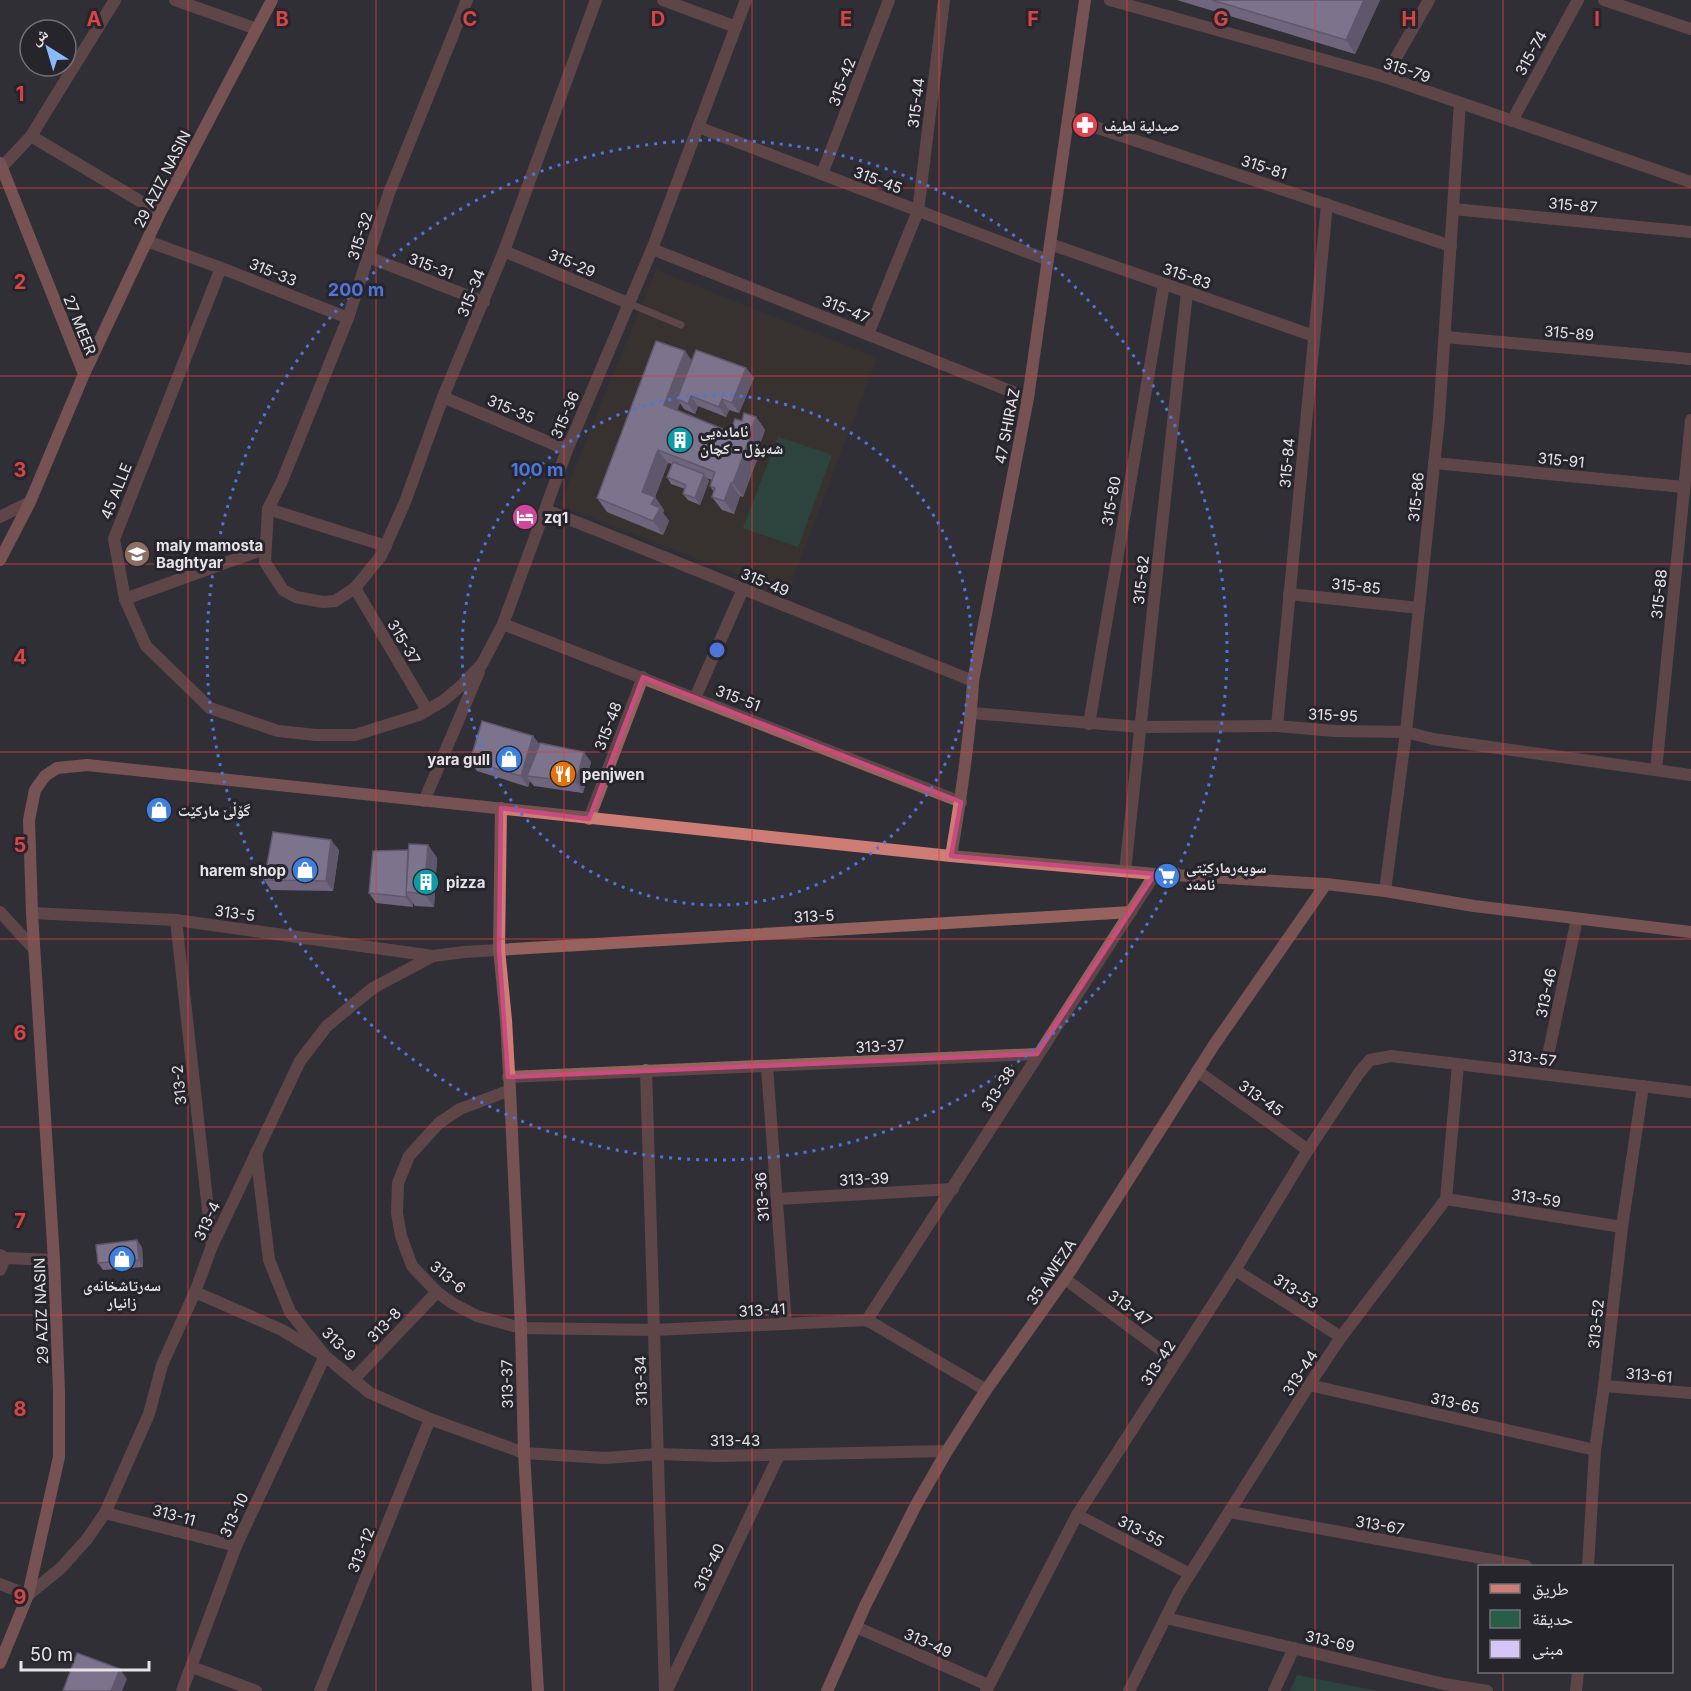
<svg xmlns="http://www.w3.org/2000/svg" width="1691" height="1691" font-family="Inter,'Noto Naskh Arabic',sans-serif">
	<rect width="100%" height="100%" fill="#312f36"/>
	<path fill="#3f3726" d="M656 270 877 358 787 594 560 505Z"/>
	<g fill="#285e48">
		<path d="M778 437 832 455 798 547 743 528Z"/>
		<path d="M1297 1675 1377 1691H1290Z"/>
	</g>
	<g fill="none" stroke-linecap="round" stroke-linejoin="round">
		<path stroke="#95625e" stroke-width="7" d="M628 303 681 325"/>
		<g stroke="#95625e" stroke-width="12">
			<path d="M175 0 257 29"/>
			<path d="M467 0 389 193 348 318 282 481 268 509 265 562 283 590 296 597 323 602 335 601 355 588 381 556 405 502 443 397 504 251 596 0"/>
			<path d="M663 0 736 27"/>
			<path d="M1110 0 1385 77 1691 182"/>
			<path d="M1604 0 1691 29"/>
			<path d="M1385 77 1429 0"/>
			<path d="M1068 118 1451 246"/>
			<path d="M1512 121 1578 0"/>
			<path d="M698 127 1048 260"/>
			<path d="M31 136 160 213"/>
			<path d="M2 167 31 136 115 0"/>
			<path d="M822 174 889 0"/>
			<path d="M1453 209 1691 232"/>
			<path d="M147 241 221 268 348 318"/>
			<path d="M1050 244 1314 336"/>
			<path d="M652 249 1028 398"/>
			<path d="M504 251 628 303"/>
			<path d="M368 257 484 302"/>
			<path d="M221 268 114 539 125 599 146 646 210 708 278 731 316 735H355L419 715 443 701 462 685 482 664 503 624 567 450 652 249 746 0"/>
			<path d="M868 334 918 211 944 0"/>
			<path d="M1445 337 1691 359"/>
			<path d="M443 397 567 450"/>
			<path d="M1434 463 1684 487"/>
			<path d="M268 509 386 546"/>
			<path d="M546 510 973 681"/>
			<path d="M0 517 30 502"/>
			<path d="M355 588 427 710"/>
			<path d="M1289 594 1419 608"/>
			<path d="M125 599 264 549"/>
			<path d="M503 624 961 802"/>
			<path d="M695 698 743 589"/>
			<path d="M972 713 1140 727 1277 726 1335 731 1406 732 1433 739 1691 775"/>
			<path d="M1089 724 1164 284"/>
			<path d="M1277 726 1327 204"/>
			<path d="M1656 770 1691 420"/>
			<path d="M424 801 479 672"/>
			<path d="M589 819 643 677"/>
			<path d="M1125 871 1187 292"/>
			<path d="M1385 891 1406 732 1439 418 1460 103"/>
			<path d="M0 912 34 949"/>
			<path d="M32 913 176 920 433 956"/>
			<path d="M176 920 212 1246"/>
			<path d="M767 1067 786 1324"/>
			<path d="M646 1070 665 1691"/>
			<path d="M1197 1071 1308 1150"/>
			<path d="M1544 1074 1577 919"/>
			<path d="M508 1077 1037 1054"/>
			<path d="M510 1090 460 1109 439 1123 409 1156 398 1183 397 1213 401 1236 412 1266 437 1292 452 1303 477 1316 521 1328 654 1330 867 1320 986 1390"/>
			<path d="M256 1152 269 1260 290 1312 325 1356 370 1393 430 1419 524 1453 605 1458 658 1454 718 1456 947 1451"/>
			<path d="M777 1199 953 1189"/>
			<path d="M1446 1199 1622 1227"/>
			<path d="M0 1255 5 1258 54 1260"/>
			<path d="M0 1270 5 1258"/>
			<path d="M1235 1270 1341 1337"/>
			<path d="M1065 1279 1176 1361"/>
			<path d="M867 1320 1155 874"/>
			<path d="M354 1379 437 1292"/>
			<path d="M1309 1385 1595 1450"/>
			<path d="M1604 1386 1691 1393"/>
			<path d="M1230 1512 1526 1566"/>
			<path d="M105 1513 236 1546"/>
			<path d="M1077 1515 1190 1574"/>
			<path d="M1588 1566 1595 1450 1604 1386 1622 1227 1643 1086"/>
			<path d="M0 1584 28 1595 61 1568 87 1539 105 1513 149 1414 162 1365 195 1292 212 1246 300 1061 327 1026 373 988 433 956 464 952 1131 912"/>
			<path d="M1166 1618 1444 1684 1487 1691"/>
			<path d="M856 1627 988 1685"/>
			<path d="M192 1667 256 1691"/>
			<path d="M667 1690 779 1455"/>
			<path d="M182 1691 236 1546 325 1356 282 1330 195 1292"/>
			<path d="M320 1691 430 1419"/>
			<path d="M986 1691 1077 1515 1235 1270 1308 1150 1359 1073 1370 1060 1391 1056 1691 1092"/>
			<path d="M1129 1691 1178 1593 1309 1385 1341 1337 1446 1199 1458 1065"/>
			<path d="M1274 1691 1294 1648"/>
			<path d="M1576 1691 1578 1672"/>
		</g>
		<g stroke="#cd7c76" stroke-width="12">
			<path d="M0 163 84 374 30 502 0 560"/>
			<path d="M84 374 160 213 272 0"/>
			<path d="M501 808 499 949 506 1020 510 1090 521 1328 524 1453 538 1691"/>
			<path d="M951 856C961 798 970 740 973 681L1028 398 1085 0"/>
			<path d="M0 1663 28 1595 59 1457V1391L54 1260 32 913 29 820 35 790 45 776 57 768 87 765 951 856 1155 874 1326 884 1385 891 1474 906 1691 932"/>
			<path d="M827 1691 865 1606 916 1505 947 1451 986 1390 1071 1270 1214 1045 1326 884"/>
		</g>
	</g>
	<g fill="#baa9d4">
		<path d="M1177 0H1380L1355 54Z"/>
		<path d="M692 360 746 368 754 378 739 413 729 410 726 417 698 406 695 414 684 409 680 403 677 410 730 432 742 421 756 417 765 430 759 446 761 449 743 497 740 496 734 514 722 510 712 497 714 492 710 486 712 480 707 478 709 481 700 505 688 500 683 494 685 489 671 484 667 477 672 464 668 463 655 497 664 510 663 513 669 521 663 535 607 512 597 498Z"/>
		<path d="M533 736 539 744 591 762 583 793 534 786 530 781 528 787 477 771 470 761Z"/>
		<path d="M428 845 437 858 434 907 415 906 413 903V907L376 903 369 893 408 850 409 852Z"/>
		<path d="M339 850 333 891 271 890 264 880Z"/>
		<path d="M142 1247 143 1267 103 1270 98 1263Z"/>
	</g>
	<g fill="#978aad">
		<path d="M1364 0H1380L1355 54 1346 40Z"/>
		<path d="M685 351 695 365 677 399 680 403 674 419 664 405Z"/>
		<path d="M746 368 754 378 739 413 732 403Z"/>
		<path d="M691 396 698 406 695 414 688 404Z"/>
		<path d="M722 399 729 410 726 417 719 407Z"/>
		<path d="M756 417 765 430 759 446 761 449 743 497 733 483Z"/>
		<path d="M658 450 668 463 655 497 664 510 663 513 669 521 663 535 653 521 642 492Z"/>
		<path d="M704 474 709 481 700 505 695 498Z"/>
		<path d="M731 483 740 496 734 514 724 501Z"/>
		<path d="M533 736 540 746 527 776 530 781 528 787 521 776Z"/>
		<path d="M584 752 591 762 583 793 576 782Z"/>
		<path d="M331 840 339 850 333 891 326 881Z"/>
		<path d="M428 845 437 858 434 907 424 894Z"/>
		<path d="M406 893 413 903V907L406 897Z"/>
		<path d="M137 1240 142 1247 143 1267 139 1260Z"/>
		<path d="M120 1669 127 1679 122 1691H111Z"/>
	</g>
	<g fill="#d8c5f7" stroke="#978aad" stroke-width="1.5">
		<path d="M1212 0H1364L1346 40Z"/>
		<path d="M656 341 685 351 664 405 730 432 735 419 742 421 744 413 756 417 749 434 751 435 733 483H731L724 501 712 497 715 488 710 486 715 472 658 450 642 492 655 497 651 504 660 508 653 521 597 498Z"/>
		<path d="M696 350 746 368 732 403 722 399 719 407 691 396 688 404 677 399Z"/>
		<path d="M673 462 704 474 695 498 683 494 686 485 667 477Z"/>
		<path d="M482 721 533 736 521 776 470 761Z"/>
		<path d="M540 743 584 752 576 782 527 776Z"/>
		<path d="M273 832 331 840 326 881 264 880Z"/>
		<path d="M409 844 428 845 424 894 406 892Z"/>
		<path d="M408 850 406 897 369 893 373 851Z"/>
		<path d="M137 1240 139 1260 98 1263 96 1245Z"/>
		<path d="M77 1653 120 1669 111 1691H63Z"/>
	</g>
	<path d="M0 0H1691V1691H0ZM643 677 961 802 951 856 1155 874 1037 1054 508 1077 499 949 501 808 589 819Z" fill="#312f36" fill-opacity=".55" fill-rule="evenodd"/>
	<path fill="none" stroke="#cb4b7e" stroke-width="4.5" stroke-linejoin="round" d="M643 677 961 802 951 856 1155 874 1037 1054 508 1077 499 949 501 808 589 819Z"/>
	<path fill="none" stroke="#d84445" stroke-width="1.5" stroke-opacity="0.55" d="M188 0V1691M376 0V1691M564 0V1691M752 0V1691M939 0V1691M1127 0V1691M1315 0V1691M1503 0V1566M0 188H1691M0 376H1691M0 564H1691M0 752H1691M0 939H1691M0 1127H1691M0 1315H1691M0 1503H1691M1503 1672V1691"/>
	<g fill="none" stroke="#4f74dc" stroke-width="3" stroke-dasharray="3 6">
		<circle cx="717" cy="650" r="255"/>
		<circle cx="717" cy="650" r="510"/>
	</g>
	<defs>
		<g id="pharmacy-disc" transform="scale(1.35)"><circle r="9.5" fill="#e0444e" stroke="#27252c"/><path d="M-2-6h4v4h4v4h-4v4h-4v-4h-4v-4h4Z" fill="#fff"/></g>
		<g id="building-disc" transform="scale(1.35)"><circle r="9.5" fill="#0f9aa8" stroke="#27252c"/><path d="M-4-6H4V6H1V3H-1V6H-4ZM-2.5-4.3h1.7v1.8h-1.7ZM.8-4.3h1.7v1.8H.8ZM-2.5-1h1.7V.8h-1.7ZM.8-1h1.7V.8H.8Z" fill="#fff"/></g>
		<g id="hotel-disc" transform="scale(1.35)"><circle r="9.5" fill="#d1479c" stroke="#27252c"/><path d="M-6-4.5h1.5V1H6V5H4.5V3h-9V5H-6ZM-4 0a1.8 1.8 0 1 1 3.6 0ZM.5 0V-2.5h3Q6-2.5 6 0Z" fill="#fff"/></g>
		<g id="school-disc" transform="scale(1.35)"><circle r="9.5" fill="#8d6e63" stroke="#27252c"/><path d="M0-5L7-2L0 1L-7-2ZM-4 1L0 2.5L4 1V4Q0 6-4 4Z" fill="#fff"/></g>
		<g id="shop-disc" transform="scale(1.35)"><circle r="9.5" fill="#3f7fe0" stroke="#27252c"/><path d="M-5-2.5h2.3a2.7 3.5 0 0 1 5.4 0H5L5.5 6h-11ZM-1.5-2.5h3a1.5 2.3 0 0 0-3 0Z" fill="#fff"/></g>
		<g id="restaurant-disc" transform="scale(1.35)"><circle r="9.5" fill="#e8710a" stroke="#27252c"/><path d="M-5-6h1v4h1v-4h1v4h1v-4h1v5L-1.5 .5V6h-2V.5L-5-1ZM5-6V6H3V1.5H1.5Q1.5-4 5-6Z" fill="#fff"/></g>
		<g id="supermarket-disc" transform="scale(1.35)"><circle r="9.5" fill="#3f7fe0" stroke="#27252c"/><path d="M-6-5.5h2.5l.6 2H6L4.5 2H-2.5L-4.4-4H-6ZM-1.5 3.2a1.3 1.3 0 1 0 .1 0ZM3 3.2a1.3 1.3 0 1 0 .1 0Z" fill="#fff"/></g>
	</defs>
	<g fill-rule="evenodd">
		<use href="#pharmacy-disc" x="1085" y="125"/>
		<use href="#building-disc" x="680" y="440"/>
		<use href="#hotel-disc" x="525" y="517"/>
		<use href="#school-disc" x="137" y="554"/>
		<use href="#shop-disc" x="509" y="759"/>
		<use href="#restaurant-disc" x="563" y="774"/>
		<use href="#shop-disc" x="159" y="810"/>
		<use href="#shop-disc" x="305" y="870"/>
		<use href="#supermarket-disc" x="1167" y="876"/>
		<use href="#building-disc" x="426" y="882"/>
		<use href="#shop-disc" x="122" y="1259"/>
	</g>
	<g text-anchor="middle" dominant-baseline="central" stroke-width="6" stroke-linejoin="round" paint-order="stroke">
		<g font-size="15" fill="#e6e4e8" stroke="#27252c">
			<text transform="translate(1531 53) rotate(-61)">315-74</text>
			<text transform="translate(1407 70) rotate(18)">315-79</text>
			<text transform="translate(842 82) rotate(-69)">315-42</text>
			<text transform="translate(916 103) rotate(-83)">315-44</text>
			<text transform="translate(1264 167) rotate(18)">315-81</text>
			<text transform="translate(162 179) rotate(-63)">29 AZIZ NASIN</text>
			<text transform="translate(878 180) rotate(21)">315-45</text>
			<text transform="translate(1573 205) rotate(5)">315-87</text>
			<text transform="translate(360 236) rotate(-72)">315-32</text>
			<text transform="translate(572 263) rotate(23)">315-29</text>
			<text transform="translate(431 266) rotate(21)">315-31</text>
			<text transform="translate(273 272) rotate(22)">315-33</text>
			<text transform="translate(1187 276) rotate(19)">315-83</text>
			<text transform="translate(471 293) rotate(-68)">315-34</text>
			<text transform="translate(846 309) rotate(22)">315-47</text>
			<text transform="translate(80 325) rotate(68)">27 MEER</text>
			<text transform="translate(1569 333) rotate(5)">315-89</text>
			<text transform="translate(511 409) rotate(23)">315-35</text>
			<text transform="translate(565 415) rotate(-67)">315-36</text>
			<text transform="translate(1007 426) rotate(-79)">47 SHIRAZ</text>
			<text transform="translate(1561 460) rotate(6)">315-91</text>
			<text transform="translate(1287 463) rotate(-85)">315-84</text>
			<text transform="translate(116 491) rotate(-68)">45 ALLE</text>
			<text transform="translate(1416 497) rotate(-84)">315-86</text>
			<text transform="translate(1111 501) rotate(-80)">315-80</text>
			<text transform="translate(1141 580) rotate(-84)">315-82</text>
			<text transform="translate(765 582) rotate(22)">315-49</text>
			<text transform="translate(1356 586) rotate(6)">315-85</text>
			<text transform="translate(1659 594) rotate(-84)">315-88</text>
			<text transform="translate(404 642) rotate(59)">315-37</text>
			<text transform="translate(738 698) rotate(21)">315-51</text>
			<text transform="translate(1333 715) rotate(3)">315-95</text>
			<text transform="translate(608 726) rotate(-69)">315-48</text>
			<text transform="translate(235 913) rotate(8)">313-5</text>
			<text transform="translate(814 916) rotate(-3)">313-5</text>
			<text transform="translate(1546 993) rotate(-78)">313-46</text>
			<text transform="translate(880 1046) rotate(-3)">313-37</text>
			<text transform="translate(1532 1058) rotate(7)">313-57</text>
			<text transform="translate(179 1085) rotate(-96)">313-2</text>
			<text transform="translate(998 1089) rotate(-58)">313-38</text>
			<text transform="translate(1261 1098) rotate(35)">313-45</text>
			<text transform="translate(864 1179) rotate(-3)">313-39</text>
			<text transform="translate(762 1197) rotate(-94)">313-36</text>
			<text transform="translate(1536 1198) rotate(9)">313-59</text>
			<text transform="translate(207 1221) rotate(-65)">313-4</text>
			<text transform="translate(1051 1272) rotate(-56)">35 AWEZA</text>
			<text transform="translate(448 1277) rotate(40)">313-6</text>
			<text transform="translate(1296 1291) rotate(33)">313-53</text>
			<text transform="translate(1130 1308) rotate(36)">313-47</text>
			<text transform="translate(762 1310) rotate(-3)">313-41</text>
			<text transform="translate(41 1311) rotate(-92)">29 AZIZ NASIN</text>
			<text transform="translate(1596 1324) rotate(-84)">313-52</text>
			<text transform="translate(384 1325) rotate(-46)">313-8</text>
			<text transform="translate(339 1344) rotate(45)">313-9</text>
			<text transform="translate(1158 1363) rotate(-57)">313-42</text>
			<text transform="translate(1300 1373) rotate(-57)">313-44</text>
			<text transform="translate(1649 1375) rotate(5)">313-61</text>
			<text transform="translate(641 1381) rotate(-92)">313-34</text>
			<text transform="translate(507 1384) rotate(-91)">313-37</text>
			<text transform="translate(1455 1403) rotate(13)">313-65</text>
			<text x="735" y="1440">313-43</text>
			<text transform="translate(174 1515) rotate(15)">313-11</text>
			<text transform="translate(234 1515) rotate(-65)">313-10</text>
			<text transform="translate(1380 1525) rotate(10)">313-67</text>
			<text transform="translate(1141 1531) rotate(28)">313-55</text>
			<text transform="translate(361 1550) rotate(-68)">313-12</text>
			<text transform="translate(709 1567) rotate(-64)">313-40</text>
			<text transform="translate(1330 1641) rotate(13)">313-69</text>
			<text transform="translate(928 1643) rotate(24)">313-49</text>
		</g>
		<g font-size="15" font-weight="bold" fill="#e6e4e8" stroke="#27252c" text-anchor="start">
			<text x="1104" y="125">صیدلیة لطیف</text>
			<text x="700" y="431">ئامادەیی<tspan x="700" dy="17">شەپۆل - کچان</tspan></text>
			<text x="544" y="517">zq1</text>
			<text x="156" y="545">maly mamosta<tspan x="156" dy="17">Baghtyar</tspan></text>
			<text x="490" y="759" text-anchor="end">yara gull</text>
			<text x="582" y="774">penjwen</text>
			<text x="178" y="810">گۆڵێ مارکێت</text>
			<text x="1186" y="867">سوپەرمارکێتی<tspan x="1186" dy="17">ئامەد</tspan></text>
			<text x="286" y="870" text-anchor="end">harem shop</text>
			<text x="446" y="882">pizza</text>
			<text x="122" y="1285" text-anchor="middle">سەرتاشخانەی<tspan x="122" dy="17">زانیار</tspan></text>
		</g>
	</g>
	<g font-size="20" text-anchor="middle" font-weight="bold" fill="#d84445" stroke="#27252c" stroke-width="6" stroke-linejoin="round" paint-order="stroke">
		<text x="94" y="26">A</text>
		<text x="282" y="26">B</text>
		<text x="470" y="26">C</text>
		<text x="658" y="26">D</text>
		<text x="846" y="26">E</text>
		<text x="1033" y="26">F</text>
		<text x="1221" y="26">G</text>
		<text x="1409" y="26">H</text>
		<text x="1597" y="26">I</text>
		<text x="20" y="101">1</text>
		<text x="20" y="289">2</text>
		<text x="20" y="477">3</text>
		<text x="20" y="664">4</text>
		<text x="20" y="852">5</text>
		<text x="20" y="1040">6</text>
		<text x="20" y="1228">7</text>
		<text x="20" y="1416">8</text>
		<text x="20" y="1604">9</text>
	</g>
	<circle cx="717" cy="650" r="9" fill="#4f74dc" stroke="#27252c" stroke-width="3"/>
	<g font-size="18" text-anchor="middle" font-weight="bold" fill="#4f74dc" stroke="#27252c" stroke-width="6" stroke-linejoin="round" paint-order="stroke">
		<text x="356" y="296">200 m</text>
		<text x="537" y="476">100 m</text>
	</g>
	<rect x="1478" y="1565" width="195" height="108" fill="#27252c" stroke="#737177" stroke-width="1.5"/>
	<rect x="1490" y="1584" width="30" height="9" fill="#cd7c76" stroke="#737177" stroke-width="1.5"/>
	<text x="1532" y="1595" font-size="18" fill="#e6e4e8">طريق</text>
	<rect x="1490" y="1610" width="30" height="18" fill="#285e48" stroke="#737177" stroke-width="1.5"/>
	<text x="1532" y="1625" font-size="18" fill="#e6e4e8">حديقة</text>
	<rect x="1490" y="1640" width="30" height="18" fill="#d8c5f7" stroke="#737177" stroke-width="1.5"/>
	<text x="1532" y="1655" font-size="18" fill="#e6e4e8">مبنى</text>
	<g transform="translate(48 48) rotate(323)"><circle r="28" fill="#27252c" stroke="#737177" stroke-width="1.5"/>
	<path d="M0-4.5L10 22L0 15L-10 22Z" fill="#8abafc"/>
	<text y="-9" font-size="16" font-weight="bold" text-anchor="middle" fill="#e6e4e8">ش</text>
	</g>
	<path d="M21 1661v9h128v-9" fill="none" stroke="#e6e4e8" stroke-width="3"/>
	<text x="30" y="1661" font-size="18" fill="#e6e4e8" stroke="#27252c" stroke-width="4.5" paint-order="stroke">50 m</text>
</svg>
